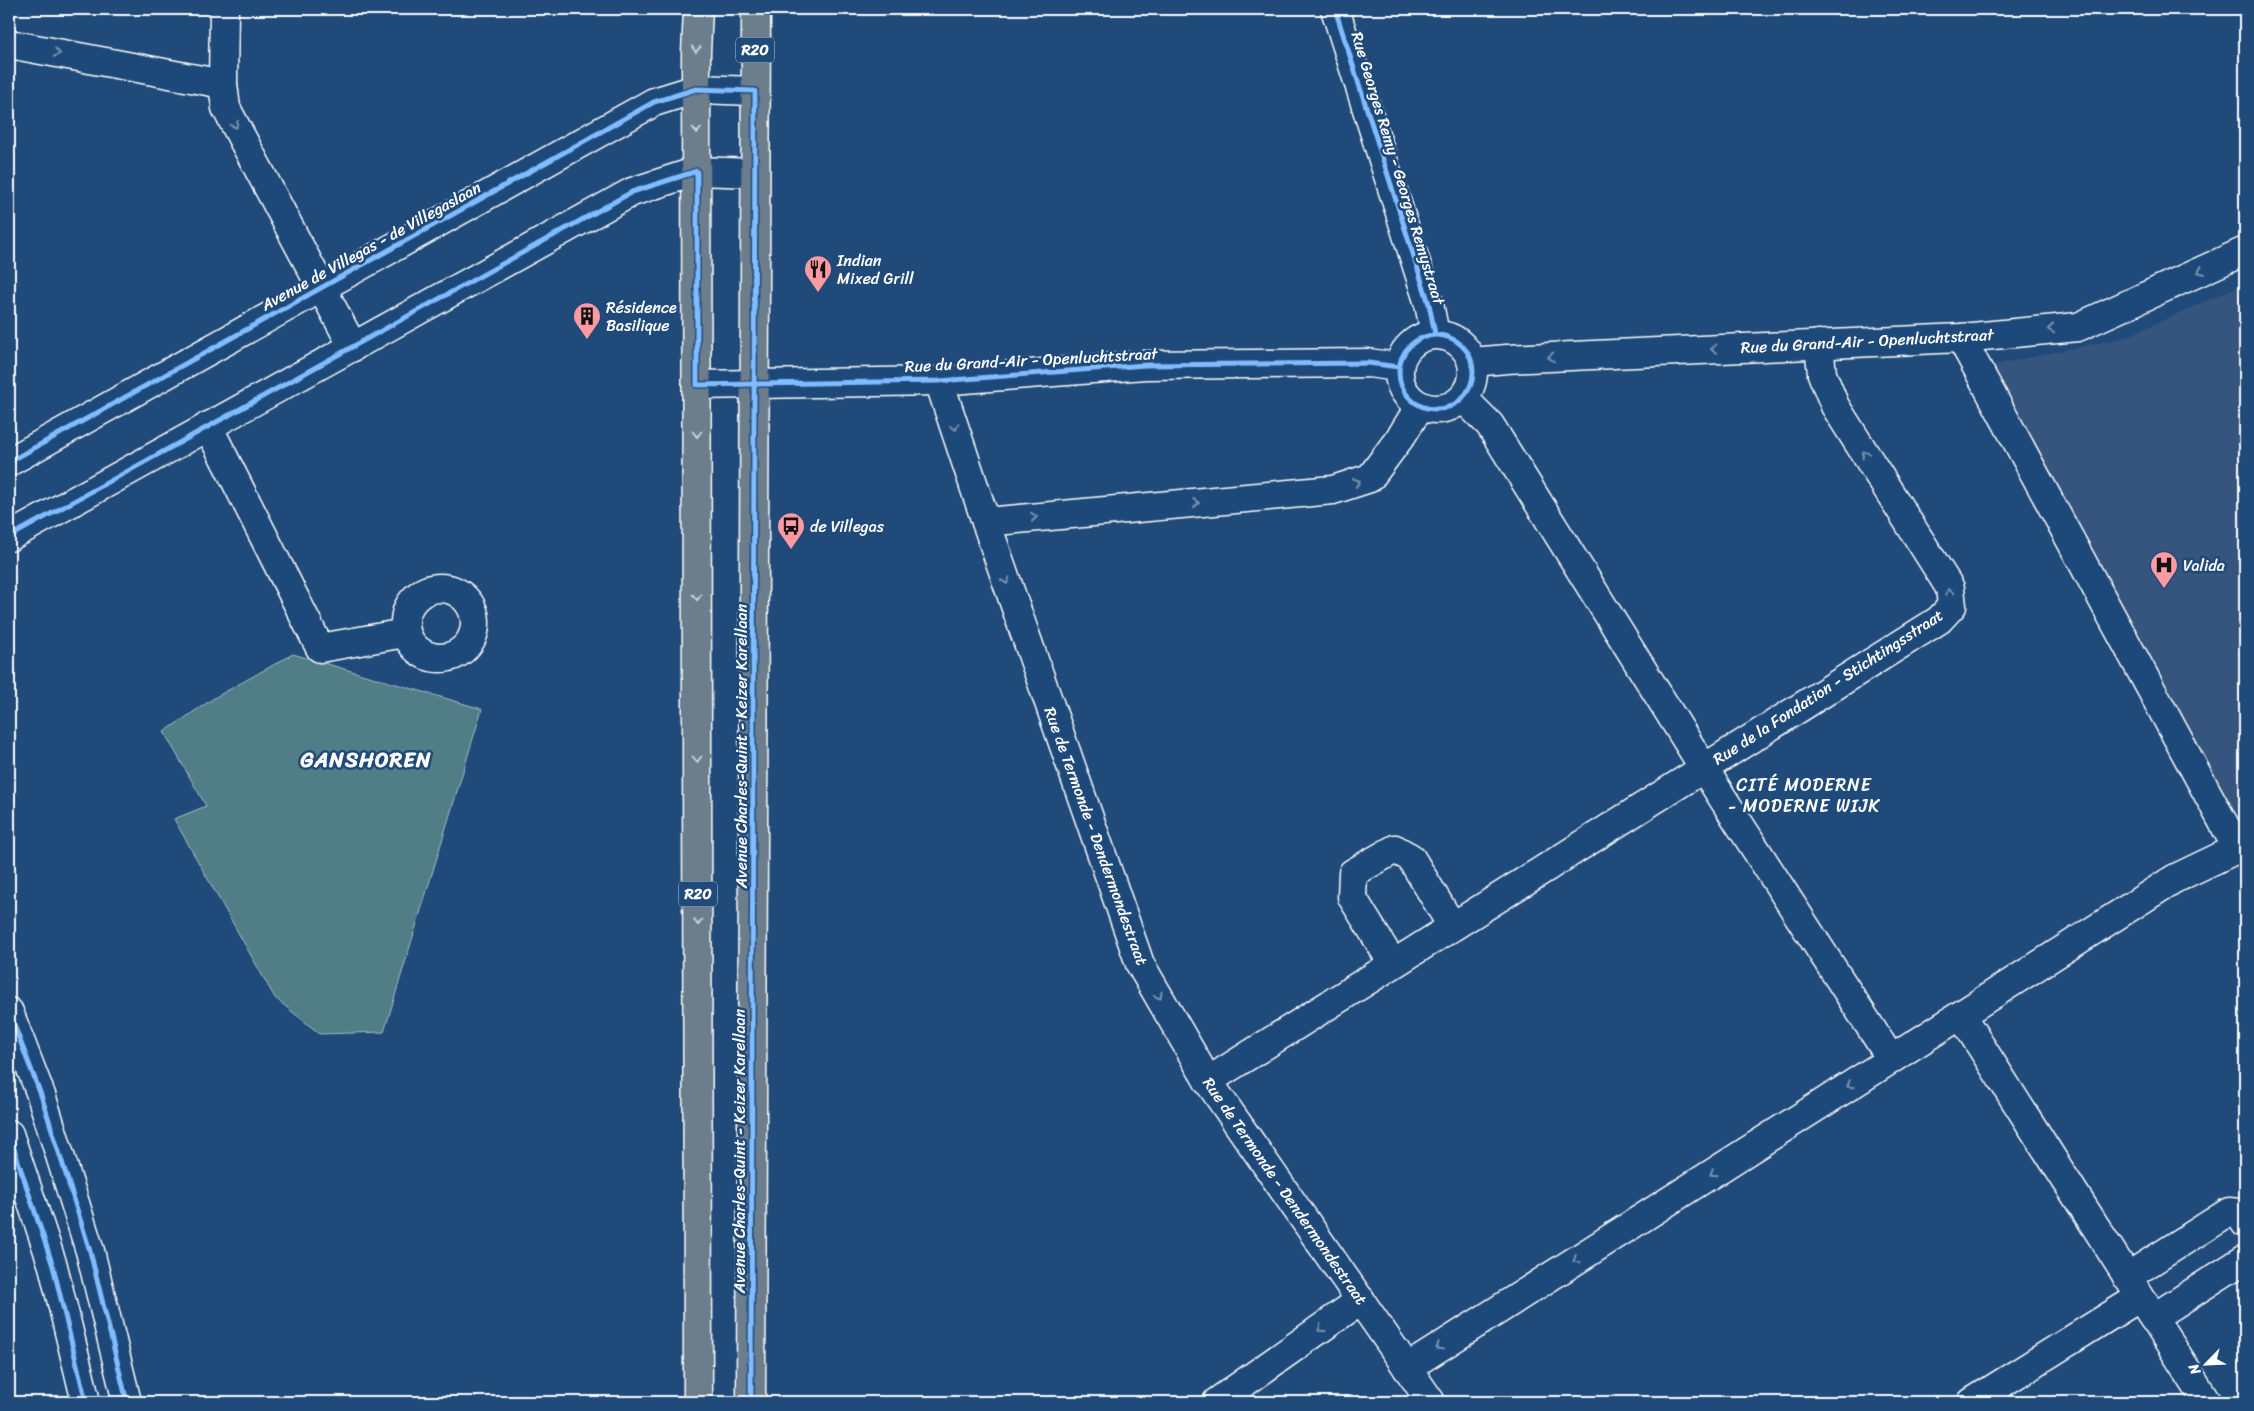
<svg xmlns="http://www.w3.org/2000/svg" width="2254" height="1411" font-family="Sriracha,sans-serif">
	<rect width="100%" height="100%" fill="#1f4a7a"/>
	<filter id="ink" filterUnits="userSpaceOnUse"><feTurbulence type="fractalNoise" baseFrequency=".02" numOctaves="2"/><feDisplacementMap in="SourceGraphic" scale="10" xChannelSelector="R" yChannelSelector="G"/><feConvolveMatrix kernelMatrix="1 2 1 2 8 2 1 2 1" color-interpolation-filters="sRGB"/></filter>
	<g filter="url(#ink)">
		<path fill="#34547f" d="M2245 283V808L2207 824 1966 371 2126 337Z"/>
		<path fill="#517d86" stroke="#a8bec2" d="M293 654 482 709 384 1032 320 1034 275 998 174 819 206 806 164 732 214 698Z"/>
		<g fill="none" stroke-linecap="round" stroke-linejoin="round">
			<g stroke="#fff" stroke-width="31">
				<g id="minor">
					<path d="M224 9 223 84 226 108 353 347"/>
					<path d="M1335 9 1429 304 1435 334"/>
					<path d="M9 44 223 84"/>
					<circle cx="1436" cy="372" r="37"/>
					<path d="M1961 338 2237 848"/>
					<path d="M1472 362 1507 359 1961 338 2078 327 2245 251"/>
					<path d="M939 381 986 522 1140 964 1208 1081 1431 1402"/>
					<path d="M697 385 939 381 1145 365 1368 363 1399 367"/>
					<path d="M1463 398 1490 425 1720 794 1891 1059"/>
					<path d="M208 426 320 648 405 633"/>
					<path d="M9 462 654 102 696 89 755 91"/>
					<path d="M986 522 1333 490 1370 478 1402 435 1420 406"/>
					<path d="M9 537 632 192 697 171 755 173"/>
					<circle cx="440" cy="623" r="35"/>
					<path d="M1393 964 1352 897 1353 873 1395 849 1411 858 1452 926"/>
					<path d="M9 1012 41 1095 90 1251 127 1402"/>
					<path d="M1961 1015 2207 1402"/>
					<path d="M1208 1081 1939 620 1952 606 1950 588 1835 406 1822 374 1819 344"/>
					<path d="M9 1134 53 1266 86 1402"/>
					<path d="M2127 1277 2229 1212 2239 1213 2245 1223"/>
					<path d="M2153 1318 2245 1259"/>
					<path d="M1407 1368 2174 879 2245 845"/>
					<path d="M1217 1402 1361 1300"/>
					<path d="M1972 1402 2140 1297"/>
				</g>
			</g>
			<g stroke="#fff" stroke-width="31">
				<g id="major">
					<path d="M698 9 696 53 698 1402"/>
					<path d="M751 1402 756 9"/>
				</g>
			</g>
			<use href="#minor" stroke="#1f4a7a" stroke-width="28"/>
			<use href="#major" stroke="#6c7d8c" stroke-width="28"/>
			<g stroke="#1f4a7a" stroke-width="8">
				<g id="cycleway">
					<path d="M1335 9 1429 304 1435 334"/>
					<circle cx="1436" cy="372" r="37"/>
					<path d="M9 462 654 102 696 89 755 91 751 1402"/>
					<path d="M9 537 632 192 697 171V385L939 381 1145 365 1368 363 1399 367"/>
					<path d="M9 1012 41 1095 90 1251 127 1402"/>
					<path d="M9 1134 53 1266 86 1402"/>
				</g>
			</g>
			<use href="#cycleway" stroke="#80bcff" stroke-width="5"/>
		</g>
		<defs><path id="oneway-chevron" d="M-2-3.5L2.5 0L-2 3.5" fill="none" stroke-width="1.6" stroke-linecap="round" stroke-linejoin="round" transform="scale(1.25)"/></defs>
		<g stroke="#ccd2d7">
			<use href="#oneway-chevron" transform="translate(696 49) rotate(93)"/>
			<use href="#oneway-chevron" transform="translate(697 130) rotate(90)"/>
			<use href="#oneway-chevron" transform="translate(697 434) rotate(90)"/>
			<use href="#oneway-chevron" transform="translate(697 597) rotate(90)"/>
			<use href="#oneway-chevron" transform="translate(697 759) rotate(90)"/>
			<use href="#oneway-chevron" transform="translate(698 922) rotate(90)"/>
		</g>
		<g stroke="#7992af">
			<use href="#oneway-chevron" transform="translate(57 53) rotate(10)"/>
			<use href="#oneway-chevron" transform="translate(235 125) rotate(62)"/>
			<use href="#oneway-chevron" transform="translate(2201 271) rotate(156)"/>
			<use href="#oneway-chevron" transform="translate(2051 329) rotate(174)"/>
			<use href="#oneway-chevron" transform="translate(1714 349) rotate(177)"/>
			<use href="#oneway-chevron" transform="translate(1551 357) rotate(177)"/>
			<use href="#oneway-chevron" transform="translate(955 427) rotate(72)"/>
			<use href="#oneway-chevron" transform="translate(1865 454) rotate(-122)"/>
			<use href="#oneway-chevron" transform="translate(1357 482) rotate(-18)"/>
			<use href="#oneway-chevron" transform="translate(1196 503) rotate(-5)"/>
			<use href="#oneway-chevron" transform="translate(1034 517) rotate(-5)"/>
			<use href="#oneway-chevron" transform="translate(1006 581) rotate(71)"/>
			<use href="#oneway-chevron" transform="translate(1949 592) rotate(-102)"/>
			<use href="#oneway-chevron" transform="translate(1159 996) rotate(60)"/>
			<use href="#oneway-chevron" transform="translate(1850 1085) rotate(147)"/>
			<use href="#oneway-chevron" transform="translate(1713 1173) rotate(147)"/>
			<use href="#oneway-chevron" transform="translate(1576 1260) rotate(147)"/>
			<use href="#oneway-chevron" transform="translate(1321 1329) rotate(144)"/>
			<use href="#oneway-chevron" transform="translate(1439 1347) rotate(147)"/>
		</g>
	</g>
	<defs>
		<g id="restaurant-pin" transform="scale(1.4375)"><path d="M0 17L-7.5 6A9.5 9.5 0 1 1 7.5 6Z" fill="#ff9aa2" stroke="#1f4a7a"/><path d="M-5-6h1v4h1v-4h1v4h1v-4h1v5L-1.5 .5V6h-2V.5L-5-1ZM5-6V6H3V1.5H1.5Q1.5-4 5-6Z" fill="#111"/></g>
		<g id="building-pin" transform="scale(1.4375)"><path d="M0 17L-7.5 6A9.5 9.5 0 1 1 7.5 6Z" fill="#ff9aa2" stroke="#1f4a7a"/><path d="M-4-6H4V6H1V3H-1V6H-4ZM-2.5-4.3h1.7v1.8h-1.7ZM.8-4.3h1.7v1.8H.8ZM-2.5-1h1.7V.8h-1.7ZM.8-1h1.7V.8H.8Z" fill="#111"/></g>
		<g id="bus-pin" transform="scale(1.4375)"><path d="M0 17L-7.5 6A9.5 9.5 0 1 1 7.5 6Z" fill="#ff9aa2" stroke="#1f4a7a"/><path d="M-5-6H5V4H4V6H2V4H-2V6H-4V4H-5ZM-3.5-4V0h7V-4ZM-3.5 1.2v1.5H-2V1.2ZM2 1.2v1.5H3.5V1.2Z" fill="#111"/></g>
		<g id="hospital-pin" transform="scale(1.4375)"><path d="M0 17L-7.5 6A9.5 9.5 0 1 1 7.5 6Z" fill="#ff9aa2" stroke="#1f4a7a"/><path d="M-5-5h3v3.5h4V-5h3V5h-3V1.5h-4V5h-3Z" fill="#111"/></g>
	</defs>
	<g fill-rule="evenodd">
		<use href="#restaurant-pin" x="818" y="269"/>
		<use href="#building-pin" x="587" y="316"/>
		<use href="#bus-pin" x="791" y="526"/>
		<use href="#hospital-pin" x="2164" y="565"/>
	</g>
	<g text-anchor="middle" dominant-baseline="central" stroke-width="5" stroke-linejoin="round" paint-order="stroke">
		<g fill="#1f4a7a" stroke="#bcc9d7" stroke-width="1">
			<rect x="736" y="37.5" width="38" height="25" rx="4"/>
			<rect x="679" y="881.5" width="38" height="25" rx="4"/>
		</g>
		<g font-size="15" font-weight="bold" fill="#fff">
			<text x="755" y="50">R20</text>
			<text x="698" y="894">R20</text>
		</g>
		<g font-size="16" fill="#fff" stroke="#1f4a7a">
			<text transform="translate(1398 168) rotate(73)">Rue Georges Remy - Georges Remystraat</text>
			<text transform="translate(371 246) rotate(-29)">Avenue de Villegas - de Villegaslaan</text>
			<text transform="translate(1867 341) rotate(-3)">Rue du Grand-Air - Openluchtstraat</text>
			<text transform="translate(1031 360) rotate(-3)">Rue du Grand-Air - Openluchtstraat</text>
			<text transform="translate(1828 687) rotate(-33)">Rue de la Fondation - Stichtingsstraat</text>
			<text transform="translate(741 746) rotate(-90)">Avenue Charles-Quint - Keizer Karellaan</text>
			<text transform="translate(1096 836) rotate(70)">Rue de Termonde - Dendermondestraat</text>
			<text transform="translate(739 1151) rotate(-90)">Avenue Charles-Quint - Keizer Karellaan</text>
			<text transform="translate(1285 1191) rotate(55)">Rue de Termonde - Dendermondestraat</text>
		</g>
		<g font-size="16" fill="#fff" stroke="#1f4a7a" text-anchor="start">
			<text x="837" y="260">Indian<tspan x="837" dy="18">Mixed Grill</tspan></text>
			<text x="606" y="307">Résidence<tspan x="606" dy="18">Basilique</tspan></text>
			<text x="810" y="526">de Villegas</text>
			<text x="2183" y="565">Valida</text>
		</g>
		<g font-size="18" letter-spacing="1" fill="#fff" stroke="#1f4a7a">
			<text x="1804" y="785">CITÉ MODERNE<tspan x="1804" dy="21">- MODERNE WIJK</tspan></text>
		</g>
		<g font-size="21" font-weight="bold" letter-spacing="1" fill="#fff" stroke="#1f4a7a">
			<text x="366" y="760">GANSHOREN</text>
		</g>
	</g>
	<rect width="2254" height="1411" fill="none" stroke="#1f4a7a" stroke-width="30"/>
	<rect x="15" y="15" width="2224" height="1381" fill="none" stroke="#fff" stroke-width="2" filter="url(#ink)"/>
	<g transform="translate(2206 1364) rotate(246)" stroke="#1f4a7a" stroke-width="4" paint-order="stroke">
	<path d="M0-4L9 19L0 12L-9 19Z" fill="#ffffff"/>
	<text y="-8" font-size="14" font-weight="bold" text-anchor="middle" fill="#ffffff">N</text>
	</g>
</svg>
